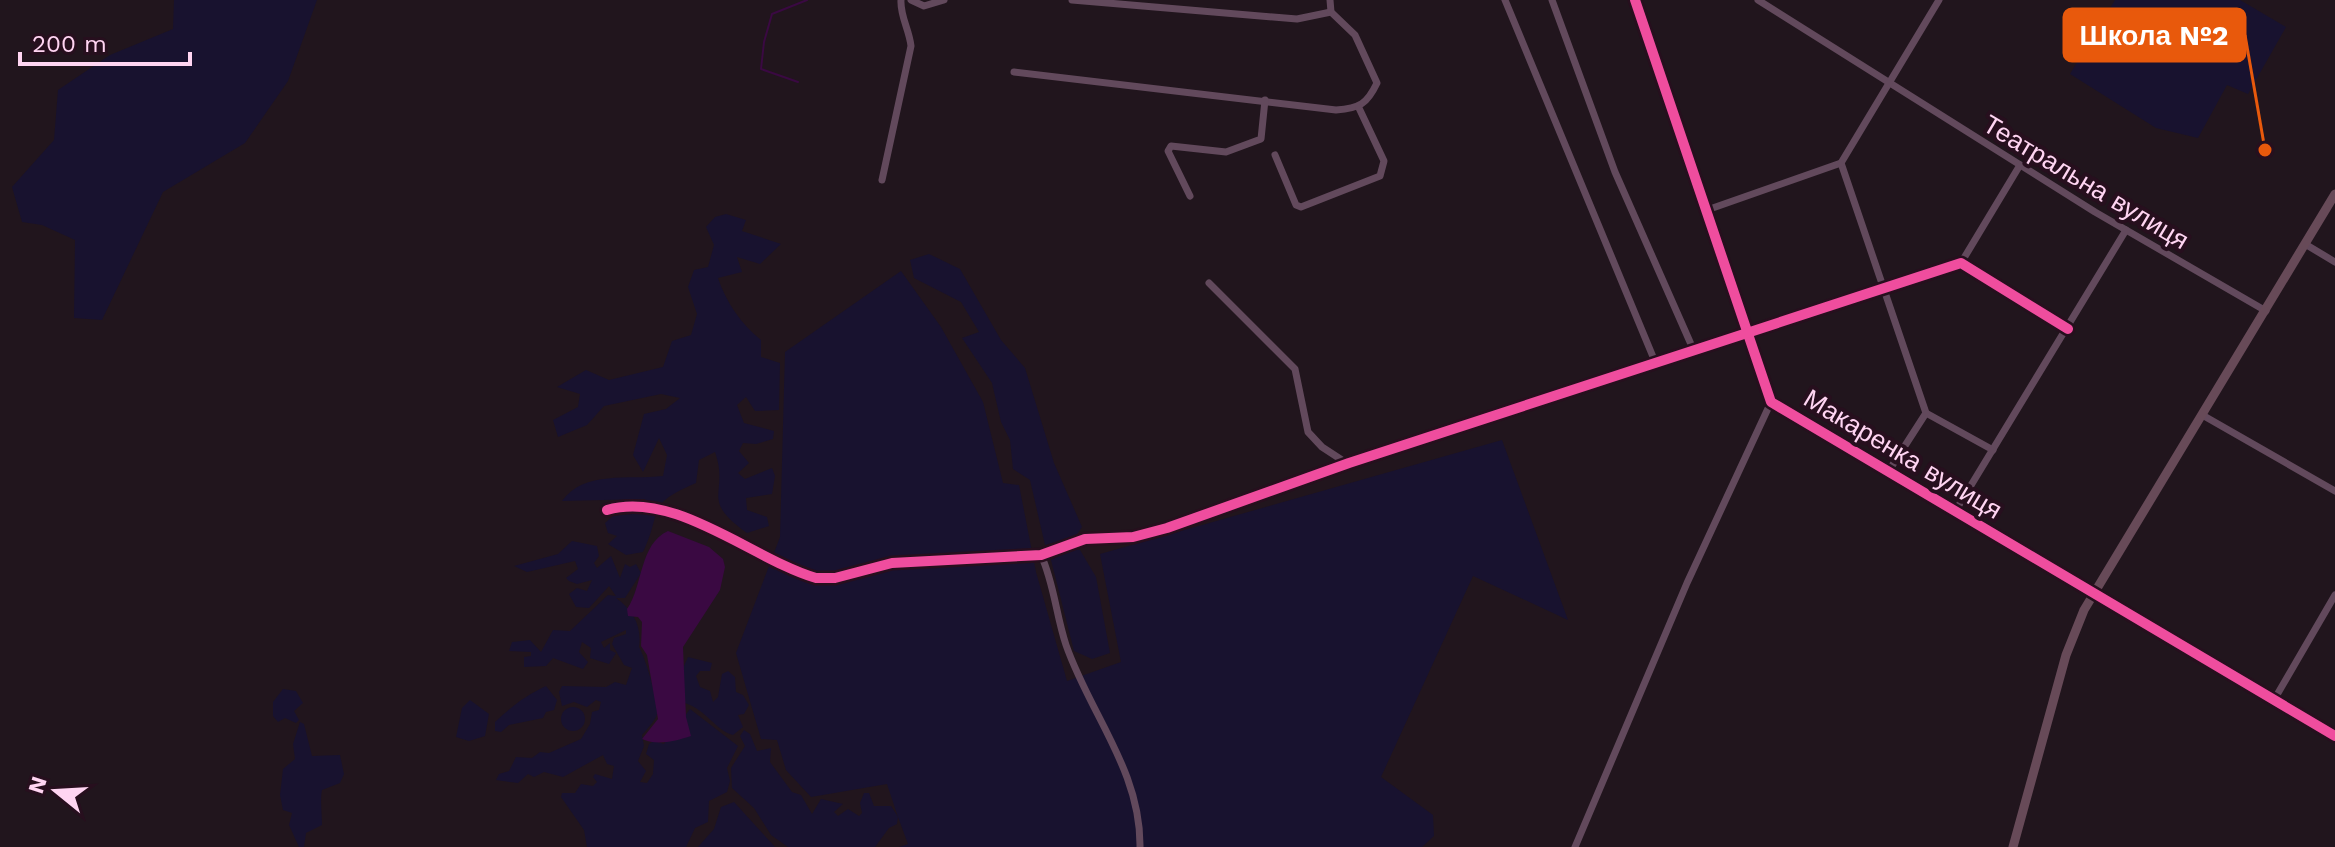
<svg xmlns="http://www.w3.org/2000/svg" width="2335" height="847" font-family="'Work Sans',sans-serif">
	<rect width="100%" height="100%" fill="#21151d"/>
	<g fill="#18122f">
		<path d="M174 0H317L288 81 245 143 163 192 102 320 74 318 75 240 42 225 22 222 12 187 54 140 58 90 110 55 173 29Z"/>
		<path d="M2115 0H2240L2286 27 2248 94 2227 85 2198 138 2156 128 2070 74Z"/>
		<path d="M726 214 746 220 742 231 781 244 760 264 737 257 742 272 718 278C726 302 741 324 761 340V357L780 363 779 410 755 411 746 397 737 405 744 423 774 431 773 439 756 444 743 443 739 451 749 463 738 473 745 479 772 468 775 476 772 494 746 498 747 510 767 517 769 526 747 533C698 498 730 495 715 452L699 460 696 483C644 505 663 511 643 552L626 555 608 544 617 536 608 533 605 523 613 516 641 513 645 499 562 501C584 470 629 480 663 476L667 455 659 438 643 472 633 455 644 414 666 409 680 398 661 394 604 406 587 425 558 437 553 420 578 407 580 394 557 387 586 370 609 380 663 367 672 341 691 335 697 314 688 287 694 270 708 267 714 245 706 227 715 217Z"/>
		<path d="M929 254 960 269 1001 340 1025 368 1054 463 1082 527 1076 536 1045 545 1030 480 1013 469 1010 440 1001 422 992 383 962 338 979 332 961 302 914 278 910 260Z"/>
		<path d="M901 271 941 327 983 402 1003 483 1019 485 1036 572 1067 681 1121 662 1100 554 1502 440 1568 620 1473 576 1381 777 1433 815 1434 836 1422 847H899L908 844 898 817 897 824 889 828 875 847H788L771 835 754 808 732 788 731 768 745 746 740 736 744 730 750 734 757 751 771 748 770 762 792 792 801 795 812 814 821 799 843 804 834 812 838 816 848 809 859 816 862 813 860 803 864 793H869L874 806H891L898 817 887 784 811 797 786 770 777 740 761 739 736 653 780 537 785 352Z"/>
		<path d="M572 541 597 546 599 556 594 563 597 568 611 556 620 578 625 564 630 567 636 564 641 573 625 598H616C633 610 642 626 639 647 644 654 660 706 657 714 655 721 647 729 642 735L644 746 638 761 646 771 640 782 647 783 653 774 654 760 646 754 649 744 654 741 664 744 690 709 738 746 727 768 730 781 727 792 709 801 708 822 695 828 686 847H587L584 830 561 797 562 793H575L581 784 593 786 597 782 593 777 595 774 612 779 614 766 607 764 603 755 563 777 544 772 534 777 528 774 518 783 496 780 499 774 509 771 516 757 532 758 540 752 549 753 581 739 590 724 592 712 599 710 601 702 596 700 587 707 574 702 562 706 559 692 562 686 606 687 615 682 626 685 632 668 624 665 612 644 614 638 626 634V630L601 642 604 648 610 643V650L616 653 609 664 590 658 591 648 582 642 579 652 588 662 583 669 553 658 546 666 524 667V657L531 656V652L509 651 512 642 530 640 541 652 553 630 570 631 608 595 616 596 609 586 589 608 576 607 569 594 577 588 587 591 592 580 577 584 569 581 566 578 578 569 575 561 527 572 514 566 558 554Z"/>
		<path d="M1070 550H1080L1096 577 1110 653 1092 659 1074 651 1051 560Z"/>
		<path d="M688 657 712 663 710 671H700L696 676 700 687 710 691 713 702 718 697 722 674 728 671 735 677 736 692 743 695 749 705 744 714 738 715 743 727 733 735C716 731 707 710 685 703L680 675Z"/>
		<path d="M546 686 557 700 554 710 546 712 543 718 509 725 501 732 495 731V722C514 705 523 697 546 686Z"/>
		<path d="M283 689 296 691 303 703 294 711 299 720 296 723 285 718 278 722 273 716V702Z"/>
		<path d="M470 700 489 714 485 736 469 741 456 737 462 708Z"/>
		<circle cx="573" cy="719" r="12"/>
		<path d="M300 722 304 724 312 756 340 755 344 774 340 783 322 790C320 799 322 815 322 825L306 833 304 847H299L289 825 292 813 283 810 280 795 283 769 295 759 293 744Z"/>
		<path d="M734 802 775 847H698L714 829 721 807Z"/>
	</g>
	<path fill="#3a0942" d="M668 531 709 547 723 559 725 567 720 590 683 647 686 717 691 736C676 741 657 746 642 739L658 719 647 655 641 646 642 622 638 617 628 616 627 609C643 587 639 544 668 531Z"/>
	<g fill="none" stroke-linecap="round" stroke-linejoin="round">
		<path stroke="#3a0942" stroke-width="2" d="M798 82 761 69 764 42 772 14 807 0"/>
		<g stroke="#62495c" stroke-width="7">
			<path d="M911 0 924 6 944 0"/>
			<path d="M1072 0 1297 19 1331 12"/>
			<path d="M1505 0 1656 364"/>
			<path d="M1552 0 1615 172 1694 351"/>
			<path d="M1635 0 1771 402 2335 736"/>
			<path d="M1758 0 2095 212 2266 311"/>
			<path d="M1014 72 1336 110C1360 108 1367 104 1377 83L1355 35 1331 12 1330 0"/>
			<path d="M1275 155 1296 205 1301 207 1380 176 1384 161 1359 108"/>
			<path d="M1841 163 1926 413 1993 450"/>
			<path d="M882 180 911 46C909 29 900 16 901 0"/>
			<path d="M1190 196 1168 151 1171 146 1226 152 1261 139 1265 100"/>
			<path d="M1707 210 1841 163 1939 0"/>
			<path d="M2305 244 2335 262"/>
			<path d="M1961 263 2020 165"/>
			<path d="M1209 283 1295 369 1308 432 1322 447 1348 464"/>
			<path d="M2204 416 2335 491"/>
			<path d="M1890 469 1926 413"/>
			<path d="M607 510C675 490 752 559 816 578H835L892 563 1041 555 1085 539 1133 537 1167 528 1349 463 1961 263 2068 329"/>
			<path d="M1956 510 2126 230"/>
			<path d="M1041 555C1054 583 1056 615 1066 645 1090 714 1141 771 1140 847"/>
			<path d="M2274 700 2335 595"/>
			<path d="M1575 847 1687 583 1771 402"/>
		</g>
		<path stroke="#674a58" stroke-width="9" d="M2013 847 2066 655 2084 610 2335 194"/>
		<g stroke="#270f1e" stroke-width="15">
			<g id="cycleway">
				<path d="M1635 0 1771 402 2335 736"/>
				<path d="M607 510C675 490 752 559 816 578H835L892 563 1041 555 1085 539 1133 537 1167 528 1349 463 1961 263 2068 329"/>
			</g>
		</g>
		<use href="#cycleway" stroke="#ef4d9e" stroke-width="10"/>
	</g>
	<g text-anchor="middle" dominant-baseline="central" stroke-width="8" stroke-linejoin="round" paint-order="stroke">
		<g font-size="26" fill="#ffd5f2" stroke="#270f1e">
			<text transform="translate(2086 182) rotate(31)">Театральна вулиця</text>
			<text transform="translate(1903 454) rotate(31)">Макаренка вулиця</text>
		</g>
	</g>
	<path fill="none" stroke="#e8590c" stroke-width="3" d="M2265 150L2245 35"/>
	<circle fill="#e8590c" stroke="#270f1e" stroke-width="3" cx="2265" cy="150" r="8"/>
	<rect fill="#e8590c" stroke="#e8590c" stroke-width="3" x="2064" y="9" width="181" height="52" rx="8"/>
	<g font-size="28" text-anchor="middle" font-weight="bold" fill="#fff">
		<text x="2154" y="45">Школа №2</text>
	</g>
	<g transform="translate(56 791) rotate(288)" stroke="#270f1e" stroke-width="6" paint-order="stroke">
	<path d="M0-6L14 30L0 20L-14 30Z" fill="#ffd5f2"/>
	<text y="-12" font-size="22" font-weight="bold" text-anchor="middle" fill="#ffd5f2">N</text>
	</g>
	<path d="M20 52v12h170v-12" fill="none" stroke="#ffd5f2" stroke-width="4"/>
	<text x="32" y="52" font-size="24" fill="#ffd5f2" stroke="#270f1e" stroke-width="6" paint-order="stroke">200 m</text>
</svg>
